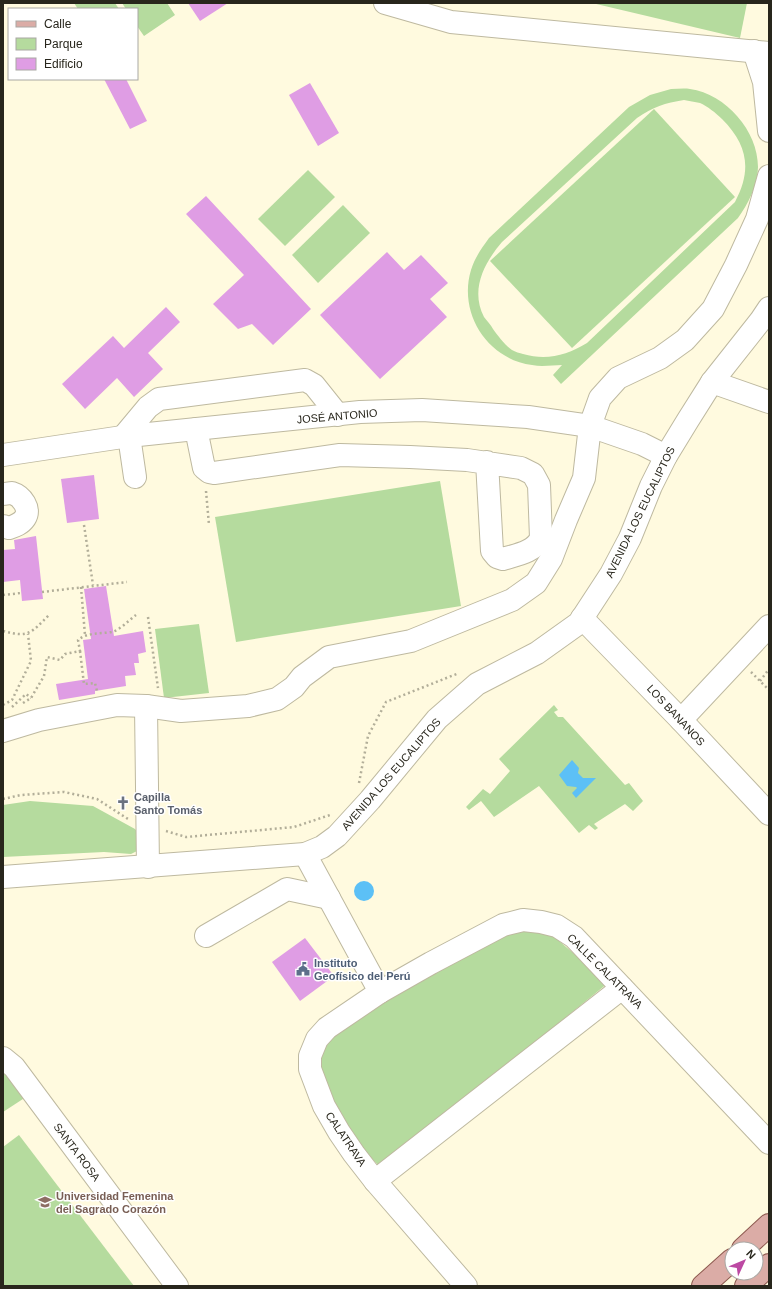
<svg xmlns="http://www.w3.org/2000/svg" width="772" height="1289" font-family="Helvetica,sans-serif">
	<rect width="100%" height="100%" fill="#fffadf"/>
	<g fill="#b5db9e" fill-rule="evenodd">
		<path d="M74 3H115L119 9H78Z"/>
		<path d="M122 3H167L175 15 144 36 137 26V9H126Z"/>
		<path d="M592 3H747L740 38Z"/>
		<path d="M671 89C677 89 684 88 690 89 726 94 758 131 758 167 758 185 748 204 738 218L561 384 553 375 562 365C553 365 542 367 532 365 487 359 458 313 471 270 475 257 482 248 489 238L629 107 650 95ZM684 100C689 101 695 102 700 103 707 106 716 113 722 119 748 145 752 170 735 202L587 343C567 355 547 361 523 354 520 353 515 352 512 350 505 345 498 336 493 329 491 325 487 321 484 317 470 290 484 263 502 242L637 118C653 107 665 103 684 100Z"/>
		<path d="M654 109 735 197 572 348 490 261Z"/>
		<path d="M308 170 335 197 285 246 258 219Z"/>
		<path d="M343 205 370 233 318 283 292 255Z"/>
		<path d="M440 481 461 606 236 642 215 517Z"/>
		<path d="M199 624 209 693 164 698 155 629Z"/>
		<path d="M554 705 558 710 554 712 558 717H563L625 785 629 783 643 801 633 811 625 804 594 824 598 828 595 830 589 825 579 833 539 786 494 817 481 801 469 810 466 807 483 789 490 794 510 771 499 759Z"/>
		<path d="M30 801 93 806 135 829 138 833 140 845 137 851 131 854 104 852 3 857V805Z"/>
		<path d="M522 924 551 934 608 983 381 1168 355 1141 325 1087 317 1060 326 1043 338 1027Z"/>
		<path d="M3 1067 26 1097 3 1112Z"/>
		<path d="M19 1135 134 1286H3V1147Z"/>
	</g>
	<g fill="#5cc0f6">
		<path d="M572 760 579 768 578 773 583 778H596L576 798 572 793 577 788 576 787 567 786 559 775Z"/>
		<circle cx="364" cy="891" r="10"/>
	</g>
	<g fill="#df9de4">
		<path d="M188 3H228L200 21Z"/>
		<path d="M104 79H126L147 121 130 129Z"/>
		<path d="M310 83 339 133 318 146 289 95Z"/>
		<path d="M206 196 311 309 273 345 252 324 238 329 213 304 244 275 186 214Z"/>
		<path d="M387 252 404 270 421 255 448 283 430 299 447 317 380 379 320 315Z"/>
		<path d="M166 307 180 322 148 353 163 369 134 397 117 378 85 409 62 384 113 336 124 348Z"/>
		<path d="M94 475 99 519 67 523 61 479Z"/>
		<path d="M36 536 43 599 22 601 20 580 3 582V550L15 549 14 540Z"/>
		<path d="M106 586 114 636 143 631 146 652 138 654 139 663H134L136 675 125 676 126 686 95 691V694L59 700 56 684 88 679 83 640 91 639 84 589Z"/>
		<path d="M305 938 334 976 300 1001 272 962Z"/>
	</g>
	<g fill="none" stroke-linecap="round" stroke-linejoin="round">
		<g stroke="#beb9a0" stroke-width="24">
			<g id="minor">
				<path d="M385 3 451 22 769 53"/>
				<path d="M754 51 764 82 769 131"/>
				<path d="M712 382 769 402"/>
				<path d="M196 429 204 468 209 472 214 473 340 455 410 457 467 460 521 468 533 474 539 485 541 538C535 552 516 555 503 559L497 557 492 551 487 462"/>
				<path d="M129 436 135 477"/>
				<path d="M123 437 148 407 159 399 305 380 314 385 338 415"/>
				<path d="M3 455 129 436 360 412 422 410 528 417 590 426 642 444 666 456"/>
				<path d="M3 494C6 494 9 493 12 493 22 496 31 509 25 518 21 524 15 526 9 528L3 526"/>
				<path d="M582 618 681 720 769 814"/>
				<path d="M146 706 148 867"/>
				<path d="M681 720 769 626"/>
				<path d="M3 731 39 720 117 705 146 706 181 711 248 706 277 699 294 687 302 677 329 657 411 641 512 600 536 583 551 559 566 520 584 478 590 426 600 398 618 378 660 358 685 340 713 309 736 265 757 219 769 176"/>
				<path d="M305 854 380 992"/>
				<path d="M3 877 305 854 322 847 337 836 370 800 437 719 477 684 537 653 579 623 611 574 630 538 651 486 666 456 688 420 712 382 761 320 769 308"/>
				<path d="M206 936 287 889 329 898"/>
				<path d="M3 1058 14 1067 177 1286"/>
				<path d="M375 1181 622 988"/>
				<path d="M466 1286 375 1181 354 1154 339 1132 324 1106 310 1069V1056L317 1039 327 1028 380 992 431 963 503 925 523 920 541 922 557 926 574 937 769 1143"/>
			</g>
		</g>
		<g stroke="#8d594f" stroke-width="24">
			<g id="major">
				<path d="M743 1249 769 1225"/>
				<path d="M703 1286 732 1260"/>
				<path d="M746 1286 769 1265"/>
			</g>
		</g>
		<g stroke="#b2ae99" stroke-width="2.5" stroke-dasharray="2 3" stroke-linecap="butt">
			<path d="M206 491 209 525"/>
			<path d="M84 525 93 585"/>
			<path d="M81 587 85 635"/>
			<path d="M42 592 127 582"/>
			<path d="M3 595 21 593"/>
			<path d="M148 617 158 688"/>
			<path d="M3 631C29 638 31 633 49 615"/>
			<path d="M80 651 84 684 95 683 97 691"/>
			<path d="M751 672 769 690"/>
			<path d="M760 681 769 669"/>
			<path d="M23 703 31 698 44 676 47 657 60 660 65 654 80 651 78 640C88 632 100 634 112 632 120 630 129 620 136 615"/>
			<path d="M3 705 12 700 31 661 28 634"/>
			<path d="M12 707 26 694 31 698"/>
			<path d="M359 783 368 736 386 702 459 673"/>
			<path d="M3 799 21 795 64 792 97 799 128 819"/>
			<path d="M166 831 186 837 294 827 330 815"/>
		</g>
		<use href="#minor" stroke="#fff" stroke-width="22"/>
		<use href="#major" stroke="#dbaca6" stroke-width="22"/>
	</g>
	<defs>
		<g id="church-bare" transform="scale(1.08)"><path d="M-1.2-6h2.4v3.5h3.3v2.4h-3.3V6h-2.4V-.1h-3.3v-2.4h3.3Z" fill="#6b7280" stroke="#fff" stroke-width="2.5" paint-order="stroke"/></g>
		<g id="civic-bare" transform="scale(1.08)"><path d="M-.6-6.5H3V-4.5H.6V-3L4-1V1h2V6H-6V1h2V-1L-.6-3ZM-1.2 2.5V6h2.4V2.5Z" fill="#5c6f8a" stroke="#fff" stroke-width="2.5" paint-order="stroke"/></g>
		<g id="university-bare" transform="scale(1.08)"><path d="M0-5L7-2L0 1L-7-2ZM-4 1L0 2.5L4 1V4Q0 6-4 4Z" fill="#8d6e63" stroke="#fff" stroke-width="2.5" paint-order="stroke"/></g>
	</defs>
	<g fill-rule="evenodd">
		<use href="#church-bare" x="123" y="803"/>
		<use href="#civic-bare" x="303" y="969"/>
		<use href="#university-bare" x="45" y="1202"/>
	</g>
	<g text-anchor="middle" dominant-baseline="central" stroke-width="3" stroke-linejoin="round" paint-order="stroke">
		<g font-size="11" fill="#28261c" stroke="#fff">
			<text transform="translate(337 416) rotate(-5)">JOSÉ ANTONIO</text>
			<text transform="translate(640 512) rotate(-64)">AVENIDA LOS EUCALIPTOS</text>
			<text transform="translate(676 715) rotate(47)">LOS BANANOS</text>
			<text transform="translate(391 774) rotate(-49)">AVENIDA LOS EUCALIPTOS</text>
			<text transform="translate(605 971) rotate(45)">CALLE CALATRAVA</text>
			<text transform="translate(346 1139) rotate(56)">CALATRAVA</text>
			<text transform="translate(77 1152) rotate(53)">SANTA ROSA</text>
		</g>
		<g font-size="11" font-weight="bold" fill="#5b616d" stroke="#fff" text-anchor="start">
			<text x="134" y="797">Capilla<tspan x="134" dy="13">Santo Tomás</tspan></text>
		</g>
		<g font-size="11" font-weight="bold" fill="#4e5e75" stroke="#fff" text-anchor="start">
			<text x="314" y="963">Instituto<tspan x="314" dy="13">Geofísico del Perú</tspan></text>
		</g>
		<g font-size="11" font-weight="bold" fill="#785e54" stroke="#fff" text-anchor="start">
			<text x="56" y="1196">Universidad Femenina<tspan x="56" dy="13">del Sagrado Corazón</tspan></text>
		</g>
	</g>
	<rect width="772" height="1289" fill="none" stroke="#28261c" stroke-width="8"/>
	<rect x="8" y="8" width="130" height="72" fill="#ffffff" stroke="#a9a8a4"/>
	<rect x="16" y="21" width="20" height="6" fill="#dbaca6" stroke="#a9a8a4"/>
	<text x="44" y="28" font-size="12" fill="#28261c">Calle</text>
	<rect x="16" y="38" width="20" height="12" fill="#b5db9e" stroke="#a9a8a4"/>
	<text x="44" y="48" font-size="12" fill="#28261c">Parque</text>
	<rect x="16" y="58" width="20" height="12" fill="#df9de4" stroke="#a9a8a4"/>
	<text x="44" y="68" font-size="12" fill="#28261c">Edificio</text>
	<g transform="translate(744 1261) rotate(46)"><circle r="19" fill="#ffffff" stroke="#a9a8a4"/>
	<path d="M0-3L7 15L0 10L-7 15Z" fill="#bc49a3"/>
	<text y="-6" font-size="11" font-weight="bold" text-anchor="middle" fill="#28261c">N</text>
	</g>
</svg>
